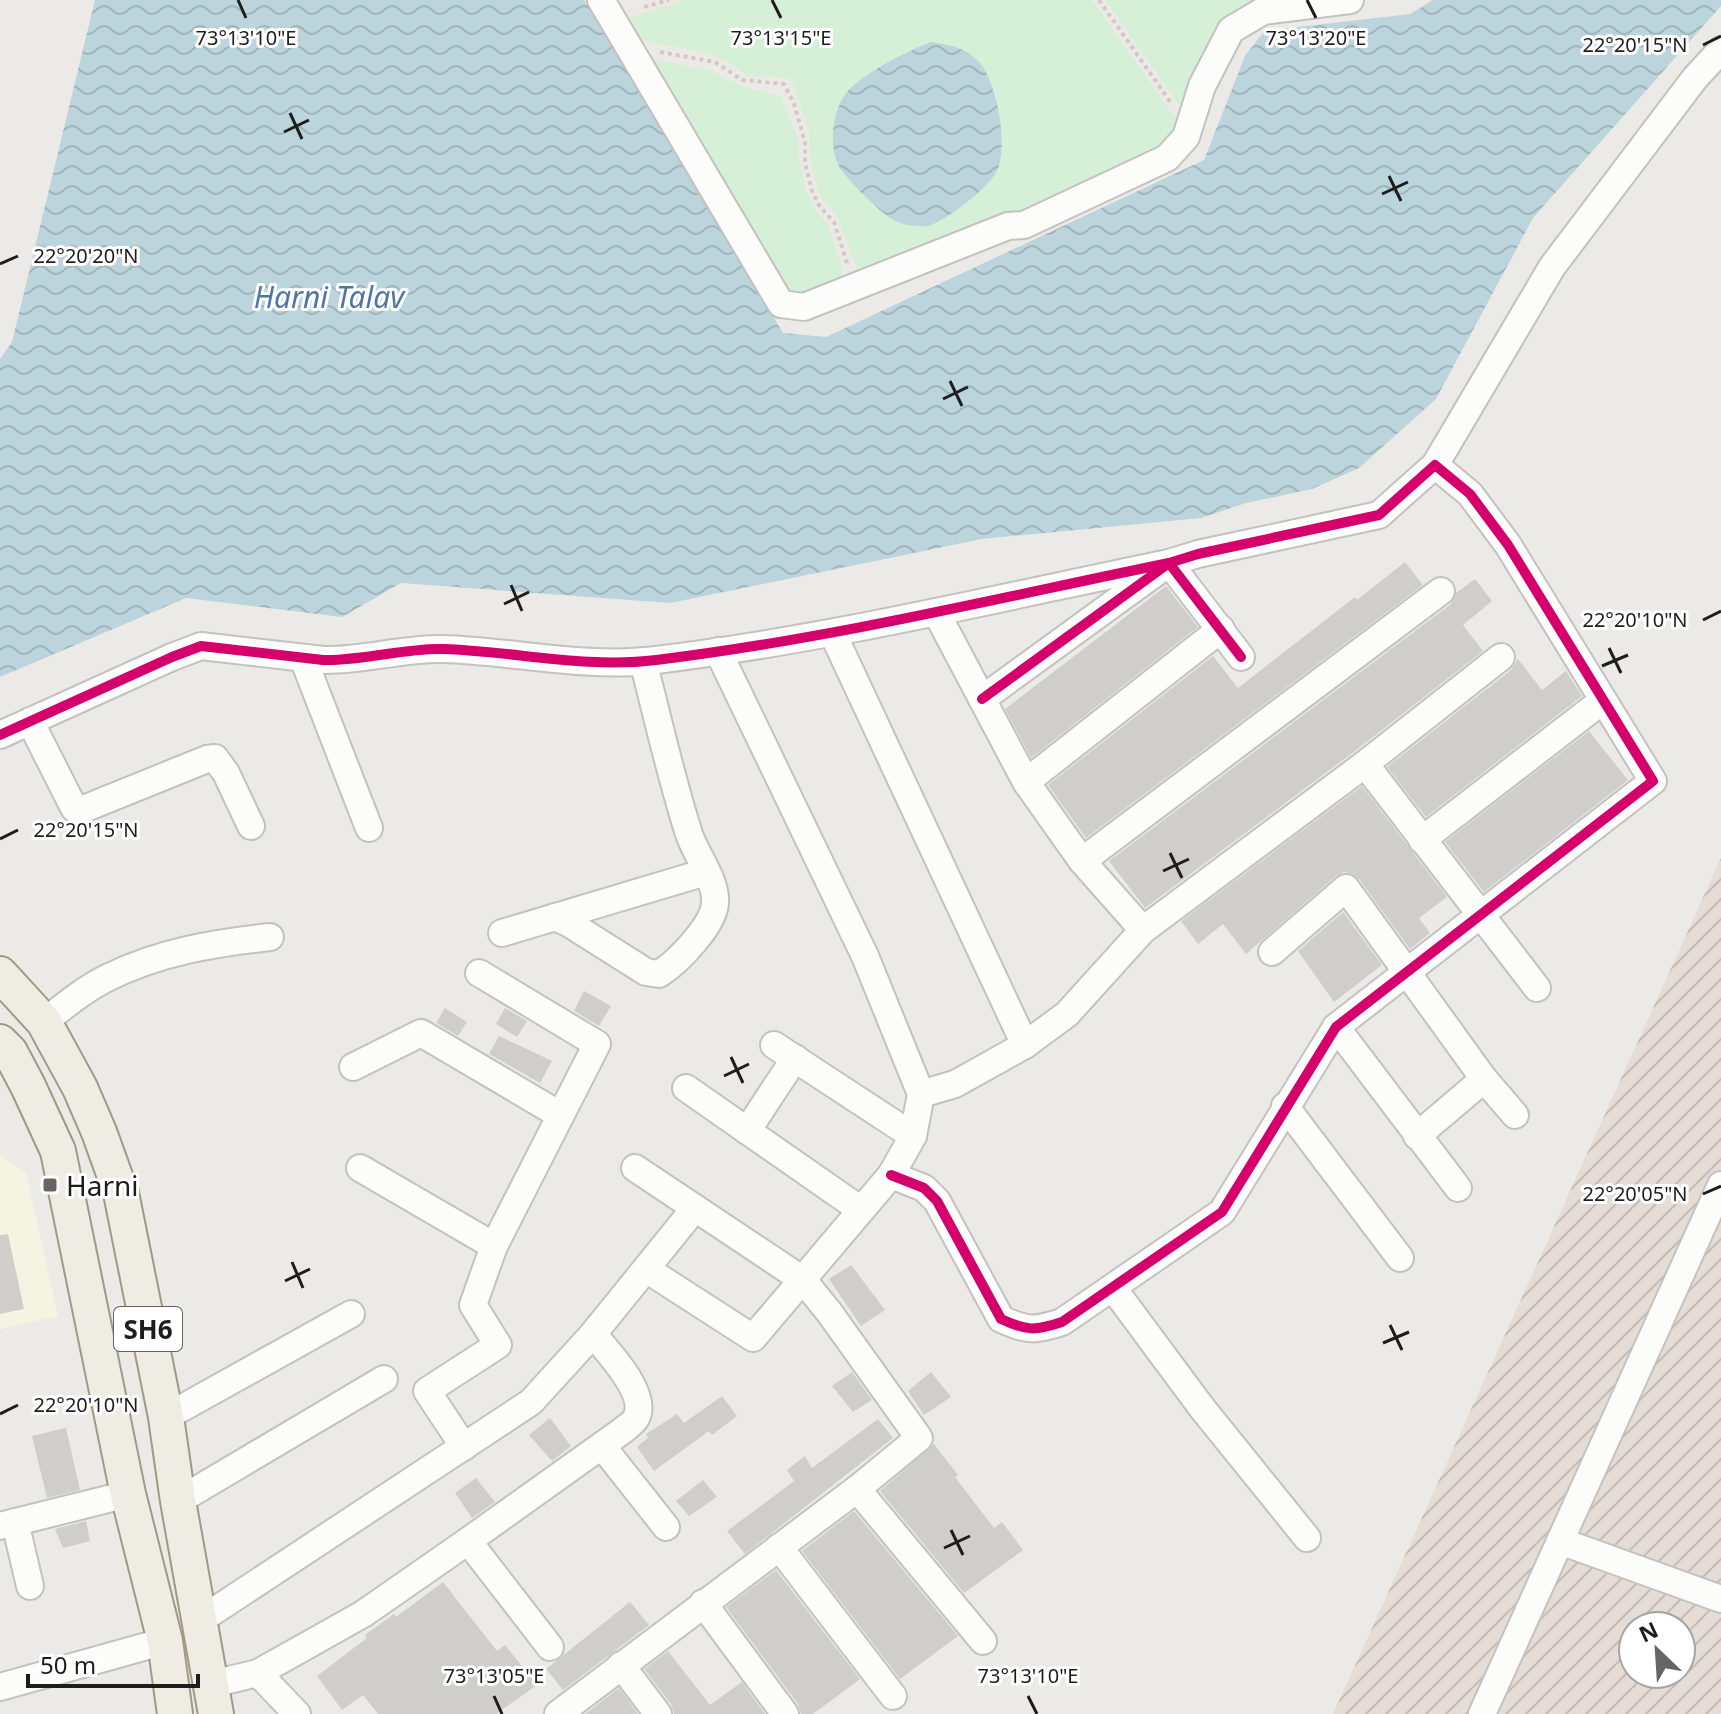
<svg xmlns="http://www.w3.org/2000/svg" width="1721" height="1714" font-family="'Noto Sans',sans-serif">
	<defs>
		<pattern id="military-furrows" width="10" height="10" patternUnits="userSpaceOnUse" patternTransform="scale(2)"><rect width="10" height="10" fill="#e6dcd6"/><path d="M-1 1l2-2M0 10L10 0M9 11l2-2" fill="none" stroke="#c5bcb7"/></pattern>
		<pattern id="water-waves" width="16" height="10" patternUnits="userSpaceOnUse" patternTransform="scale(2)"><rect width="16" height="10" fill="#bcd4dc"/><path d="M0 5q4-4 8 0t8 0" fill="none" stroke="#a1b6bc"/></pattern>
	</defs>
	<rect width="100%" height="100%" fill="#eceae6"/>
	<path fill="#f4f4e2" d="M0 1156 26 1172 58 1316 0 1329Z"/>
	<path fill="url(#military-furrows)" fill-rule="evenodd" d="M1721 858V1714H1333ZM1633 1626H1681V1674H1633Z"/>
	<g fill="#d5f0d7">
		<path d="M686 0H1092L1183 129 1169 146 860 279 840 223 832 209 821 199 811 165 808 127 794 86 789 79 772 76 749 77C715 47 684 50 643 41L627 18Z"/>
		<path d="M1105 0H1276L1259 2 1185 113Z"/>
		<path d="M647 58 709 70 747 88 780 96 798 138V155L806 190 817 212 828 225 847 284 792 296Z"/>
	</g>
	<g fill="url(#water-waves)">
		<path d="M95 0H584L783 333 826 337 1204 160 1245 56 1264 31 1410 14 1433 0H1721V6L1533 218 1436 399 1359 468 1312 489 1246 503 1201 518 982 539 670 603 401 583 342 617 186 598 0 677V359L12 342Z"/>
		<path d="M931 42C949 45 966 47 980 63 997 84 1008 143 998 169 991 186 946 221 928 226 922 227 909 226 904 224 890 221 879 209 869 200 859 191 848 179 840 168 828 148 832 110 847 92 862 74 909 50 931 42Z"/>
	</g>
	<g fill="#d0cecb">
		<path d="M1405 562 1423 585 1086 838 1048 785 1213 656 1238 688 1355 597 1357 600Z"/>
		<path d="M1475 579 1492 601 1463 625 1483 651 1355 751 1145 908 1109 861 1451 604 1456 593Z"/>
		<path d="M1166 586 1198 627 1031 758 1005 709Z"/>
		<path d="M1518 659 1542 690 1566 671 1582 696 1426 817 1387 767 1511 670Z"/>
		<path d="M1589 731 1628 780 1484 892 1445 842Z"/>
		<path d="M1362 786 1447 897 1419 918 1430 933 1410 949 1359 879 1353 874 1344 872 1336 876 1246 954 1223 924 1198 944 1181 921Z"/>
		<path d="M1343 912 1382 965 1334 1002 1298 951Z"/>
		<path d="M584 991 611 1006 599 1026 574 1011Z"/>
		<path d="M445 1008 467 1022 458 1036 436 1023Z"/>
		<path d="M505 1008 527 1021 517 1037 496 1024Z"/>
		<path d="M499 1036 552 1061 540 1083 489 1054Z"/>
		<path d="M8 1234 24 1309 0 1314V1235Z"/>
		<path d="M851 1265 885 1310 861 1326 829 1279Z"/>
		<path d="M852 1372 872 1400 853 1412 832 1386Z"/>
		<path d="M931 1372 951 1397 924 1415 908 1391Z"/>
		<path d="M722 1396 737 1416 712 1435 709 1431 654 1471 637 1447 648 1438 646 1434 677 1414 684 1423Z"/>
		<path d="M550 1418 571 1446 552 1461 529 1435Z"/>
		<path d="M878 1419 893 1438 745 1554 727 1531 794 1481 787 1470 805 1456 812 1468Z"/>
		<path d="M66 1428 80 1490 47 1498 32 1436Z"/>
		<path d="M934 1444 958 1475 955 1477 994 1528 1002 1522 1023 1550 964 1593 880 1491Z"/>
		<path d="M476 1478 495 1502 472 1518 455 1493Z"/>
		<path d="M703 1480 717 1497 689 1516 676 1501Z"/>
		<path d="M854 1511 958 1636 900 1679 802 1551Z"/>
		<path d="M86 1521 90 1541 63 1548 55 1529Z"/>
		<path d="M776 1570 860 1679 813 1714H801L798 1704 726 1607Z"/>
		<path d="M443 1582 497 1651 505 1645 537 1685 496 1714H378L363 1695 342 1710 317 1676 367 1638 365 1635 394 1614 396 1617Z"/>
		<path d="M630 1602 649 1625 563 1690 546 1669Z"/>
		<path d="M668 1651 710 1705 742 1682 765 1714H674L671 1704 644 1669Z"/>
		<path d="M619 1688 638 1714H585Z"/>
	</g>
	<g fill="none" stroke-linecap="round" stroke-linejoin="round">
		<g stroke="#c3c2c0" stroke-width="30">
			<g id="minor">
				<path d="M601 0 781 304 804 307 1008 226 1024 225 1167 158 1186 137 1202 86 1231 30 1263 11 1350 0"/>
				<path d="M1435 465 1552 267 1695 78 1721 50"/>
				<path d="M936 612 1026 782 1082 861 1143 930"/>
				<path d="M833 634 1025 1045"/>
				<path d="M718 651 865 956 921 1094"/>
				<path d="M303 658 369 828"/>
				<path d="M30 721 74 808 81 810 207 759 215 758 226 773 251 826"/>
				<path d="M0 735 172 657 201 646 323 660C363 661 403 648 443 649 514 651 585 669 656 660 829 639 998 598 1169 563L1241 657"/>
				<path d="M1365 764 1537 988"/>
				<path d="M1026 782 1221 629"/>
				<path d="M1422 840 1602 701"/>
				<path d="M1082 861 1441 591"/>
				<path d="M555 917 570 924 646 972 659 974C677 963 714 925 715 903 717 881 696 855 689 834 671 778 658 719 643 661"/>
				<path d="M502 933 706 872"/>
				<path d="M1272 952 1346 888 1484 1079 1515 1115"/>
				<path d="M44 1022C64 1006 86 988 109 977 160 952 214 943 270 937"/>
				<path d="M1336 1027 1458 1188"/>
				<path d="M774 1045 913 1136"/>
				<path d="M353 1067 421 1033 560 1115"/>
				<path d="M686 1088 861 1210"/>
				<path d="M1285 1106 1400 1258"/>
				<path d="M747 1131 795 1058"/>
				<path d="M1417 1136 1484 1079"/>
				<path d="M360 1168 494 1246"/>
				<path d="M891 1175 924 1188 937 1201 1001 1319C1027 1331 1035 1331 1062 1322L1222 1212 1336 1027 1653 781 1508 545 1470 494 1435 465 1379 515 1198 554 1169 563 982 699"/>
				<path d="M646 1269 753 1338 891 1175 913 1136 921 1094 955 1084 1025 1045 1067 1014 1143 930 1365 764 1501 657"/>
				<path d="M1113 1288 1202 1408 1307 1538"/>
				<path d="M166 1417 351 1314"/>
				<path d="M602 1446 666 1527"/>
				<path d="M464 1447 427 1391 498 1345 473 1305 494 1246 597 1044 479 973"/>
				<path d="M857 1489 983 1641"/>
				<path d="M178 1501 384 1379"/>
				<path d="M15 1522 30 1586"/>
				<path d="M0 1526 128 1494"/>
				<path d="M468 1541 622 1431C626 1428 634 1422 636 1418 649 1394 608 1352 593 1334"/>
				<path d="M1560 1541 1721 1599"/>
				<path d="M779 1547 893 1696"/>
				<path d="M703 1603 785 1714"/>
				<path d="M199 1621 531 1402 593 1334 695 1208"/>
				<path d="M621 1665 658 1714"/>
				<path d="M258 1673 297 1714"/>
				<path d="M212 1684 258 1673 363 1614 468 1541 550 1647"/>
				<path d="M0 1687 165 1641"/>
				<path d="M558 1714 857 1489 919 1438 829 1312 803 1280 635 1168"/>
				<path d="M1482 1714 1721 1185"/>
			</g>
		</g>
		<g stroke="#a09984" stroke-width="38">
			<g id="major">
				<path d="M0 974 44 1022 80 1088 99 1132 121 1193 166 1417 178 1501 216 1714"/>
				<path d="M0 1042 10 1052 28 1086 58 1151 128 1494 165 1641 175 1714"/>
			</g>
		</g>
		<g stroke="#d5c9c6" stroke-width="4" stroke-dasharray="4 4" stroke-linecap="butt">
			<path d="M1099 0 1171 103"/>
			<path d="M644 7 669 0"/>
			<path d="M660 52 715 62 742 80 784 84 794 104 805 142V163L812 191 820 207 834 222 848 266"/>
		</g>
		<use href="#minor" stroke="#fcfcfb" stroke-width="26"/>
		<use href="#major" stroke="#efece4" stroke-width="34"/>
		<g stroke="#fff" stroke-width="15">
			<g id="cycleway">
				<path d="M0 735 172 657 201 646 323 660C363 661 403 648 443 649 514 651 585 669 656 660 829 639 998 598 1169 563L1241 657"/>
				<path d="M891 1175 924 1188 937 1201 1001 1319C1027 1331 1035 1331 1062 1322L1222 1212 1336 1027 1653 781 1508 545 1470 494 1435 465 1379 515 1198 554 1169 563 982 699"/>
			</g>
		</g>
		<use href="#cycleway" stroke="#d6006c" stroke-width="10"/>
	</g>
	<path fill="none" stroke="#1d1d1d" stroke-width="3" d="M238 0 246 18M772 0 781 18M1307 0 1316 18M1703 45 1721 36M290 113 302 139M284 132 309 120M1389 176 1401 201M1382 194 1408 182M0 264 18 256M950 381 962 406M943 399 968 387M511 585 522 611M504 604 529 592M1703 620 1721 611M1609 648 1621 673M1602 666 1628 655M0 839 18 830M1170 853 1182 878M1163 871 1189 859M731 1057 743 1083M724 1076 749 1064M1703 1194 1721 1186M292 1262 303 1288M285 1281 310 1269M1390 1325 1402 1350M1383 1343 1409 1332M0 1414 18 1405M951 1530 963 1555M944 1548 970 1536M494 1696 502 1714M1028 1696 1037 1714"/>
	<rect fill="#656563" stroke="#fff" stroke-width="3" x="42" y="1177" width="16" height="16" rx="4"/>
	<g text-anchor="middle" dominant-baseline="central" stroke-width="6" stroke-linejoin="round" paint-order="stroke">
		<rect fill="#fff" stroke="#616161" stroke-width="2" x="114" y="1307" width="68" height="44" rx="6"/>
		<g font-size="26" font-weight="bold" fill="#1d1d1d">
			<text x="148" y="1329">SH6</text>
		</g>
		<g font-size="28" fill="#1d1d1d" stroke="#fff" text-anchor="start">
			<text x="66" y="1185">Harni</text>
		</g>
		<g font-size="30" font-style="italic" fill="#5175a6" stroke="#fff">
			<text x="329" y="296">Harni Talav</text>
		</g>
	</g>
	<g font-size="20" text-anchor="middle" fill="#1d1d1d" stroke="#fff" stroke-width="6" stroke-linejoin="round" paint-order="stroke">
		<text x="246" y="45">73°13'10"E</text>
		<text x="781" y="45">73°13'15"E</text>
		<text x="1316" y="45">73°13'20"E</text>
		<text x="1635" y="52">22°20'15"N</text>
		<text x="86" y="263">22°20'20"N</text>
		<text x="1635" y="627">22°20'10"N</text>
		<text x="86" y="837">22°20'15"N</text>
		<text x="1635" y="1201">22°20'05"N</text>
		<text x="86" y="1412">22°20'10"N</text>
		<text x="494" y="1683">73°13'05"E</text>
		<text x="1028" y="1683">73°13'10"E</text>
	</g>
	<g transform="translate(1657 1650) rotate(335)"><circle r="38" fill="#ffffff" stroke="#a5a5a5" stroke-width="2"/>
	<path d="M0-6L14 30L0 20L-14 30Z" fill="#656563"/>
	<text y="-12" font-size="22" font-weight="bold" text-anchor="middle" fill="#1d1d1d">N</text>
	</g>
	<path d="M28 1674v12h170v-12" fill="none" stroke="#1d1d1d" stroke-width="4"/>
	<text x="40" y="1674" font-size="24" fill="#1d1d1d" stroke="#ffffff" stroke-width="6" paint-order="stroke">50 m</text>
</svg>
